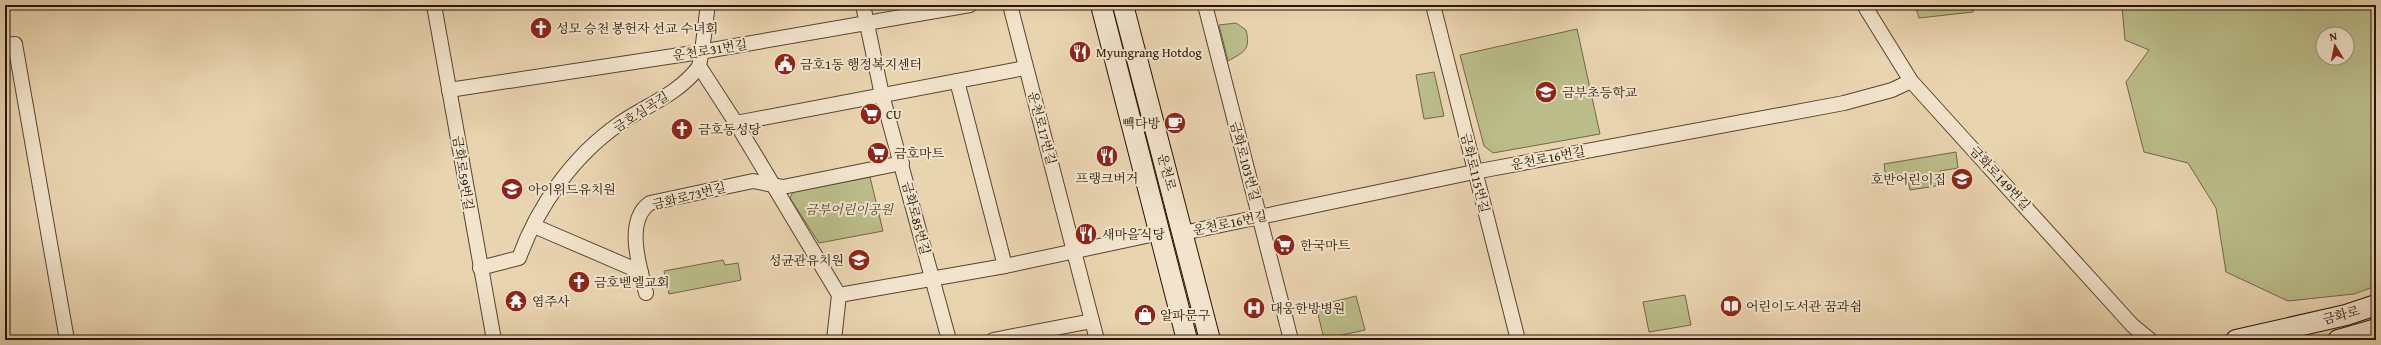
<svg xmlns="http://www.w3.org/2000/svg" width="2381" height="345" font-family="'Gentium Book Plus','Noto Serif KR',serif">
	<rect width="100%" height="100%" fill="#e9d4b0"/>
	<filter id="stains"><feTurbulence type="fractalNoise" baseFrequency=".005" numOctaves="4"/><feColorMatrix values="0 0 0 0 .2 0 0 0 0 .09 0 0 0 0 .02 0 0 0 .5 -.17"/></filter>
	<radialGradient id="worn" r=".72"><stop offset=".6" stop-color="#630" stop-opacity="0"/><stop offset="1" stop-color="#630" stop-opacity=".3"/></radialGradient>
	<g fill="#babc89" stroke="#706845" fill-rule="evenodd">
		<path d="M1915 5H1976L1973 12 1919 18Z"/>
		<path d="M2120 5H2376V286L2354 294 2288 301 2226 272 2216 208 2188 163 2144 152 2126 82 2149 50 2125 40 2122 7ZM2323 34H2347V58H2323Z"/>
		<path d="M1236 23 1246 30C1251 50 1244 52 1228 61L1219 25Z"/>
		<path d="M1577 29 1600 134 1493 153 1484 146 1460 55Z"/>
		<path d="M1434 72 1444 116 1424 119 1416 75Z"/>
		<path d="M1956 152 1958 168 1940 171 1942 185 1910 190 1907 176 1886 179 1884 164Z"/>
		<path d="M870 177 883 231 819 243 790 198 793 192Z"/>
		<path d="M723 260 725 265 738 263 741 280 669 294 664 271Z"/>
		<path d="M1685 295 1691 325 1649 332 1643 302Z"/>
		<path d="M1356 296 1365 330 1324 339 1316 306Z"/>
	</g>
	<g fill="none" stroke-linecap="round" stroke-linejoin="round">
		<g stroke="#58442d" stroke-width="16">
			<g id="street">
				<path d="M434 5 494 340"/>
				<path d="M863 5 882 95 949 340"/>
				<path d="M1010 5 1097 340"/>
				<path d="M1205 5 1291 340"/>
				<path d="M1433 5 1518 340"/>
				<path d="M1864 5 1911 81 2132 325 2150 340"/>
				<path d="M5 45 15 44 67 340"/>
				<path d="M699 66 736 123 839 295 834 340"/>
				<path d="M957 81 1005 266"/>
				<path d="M449 90 700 52 970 5"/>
				<path d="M736 123 1025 68"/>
				<path d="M534 226 641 272"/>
				<path d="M1183 233 1474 172 1844 103 1892 90 1911 81"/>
				<path d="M480 268 519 258C538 206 573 156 619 124 646 105 676 96 698 68 702 62 706 15 708 5"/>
				<path d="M646 293C640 268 624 221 650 203L753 181 783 187 902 163"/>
				<path d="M839 295 1005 266 1160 233"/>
				<path d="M993 340 1092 321"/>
			</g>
		</g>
		<g stroke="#271401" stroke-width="22">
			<g id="secondary">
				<path d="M1101 5 1187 340"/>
				<path d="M1123 5 1210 340"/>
				<path d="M2236 340 2346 315 2376 305"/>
				<path d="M2338 340 2376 329"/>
			</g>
		</g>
		<use href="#street" stroke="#f1e3cc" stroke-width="14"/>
		<use href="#secondary" stroke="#f1e3cc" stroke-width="20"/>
	</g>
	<defs>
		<g id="church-disc" transform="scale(1.15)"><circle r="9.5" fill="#8f2418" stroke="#f1e3cc"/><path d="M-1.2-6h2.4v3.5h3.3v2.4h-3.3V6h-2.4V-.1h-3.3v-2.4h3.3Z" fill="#fff"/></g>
		<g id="restaurant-disc" transform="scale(1.15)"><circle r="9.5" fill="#8f2418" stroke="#f1e3cc"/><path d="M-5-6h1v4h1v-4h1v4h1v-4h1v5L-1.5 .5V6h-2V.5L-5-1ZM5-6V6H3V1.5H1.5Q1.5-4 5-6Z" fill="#fff"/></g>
		<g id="civic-disc" transform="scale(1.15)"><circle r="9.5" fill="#8f2418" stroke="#f1e3cc"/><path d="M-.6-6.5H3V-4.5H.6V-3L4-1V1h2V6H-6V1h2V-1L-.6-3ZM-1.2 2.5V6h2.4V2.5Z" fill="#fff"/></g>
		<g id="school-disc" transform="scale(1.15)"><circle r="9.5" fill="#8f2418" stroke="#f1e3cc"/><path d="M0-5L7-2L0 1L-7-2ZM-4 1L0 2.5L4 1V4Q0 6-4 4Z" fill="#fff"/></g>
		<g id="supermarket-disc" transform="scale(1.15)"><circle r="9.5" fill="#8f2418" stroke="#f1e3cc"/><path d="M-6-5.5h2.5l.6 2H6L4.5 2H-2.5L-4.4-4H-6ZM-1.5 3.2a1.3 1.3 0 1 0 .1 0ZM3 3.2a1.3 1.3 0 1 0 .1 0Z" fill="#fff"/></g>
		<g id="cafe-disc" transform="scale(1.15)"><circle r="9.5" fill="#8f2418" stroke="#f1e3cc"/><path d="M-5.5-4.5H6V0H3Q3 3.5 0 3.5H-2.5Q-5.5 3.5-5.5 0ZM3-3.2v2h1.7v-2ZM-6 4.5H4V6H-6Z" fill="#fff"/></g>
		<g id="temple-disc" transform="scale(1.15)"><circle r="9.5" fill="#8f2418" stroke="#f1e3cc"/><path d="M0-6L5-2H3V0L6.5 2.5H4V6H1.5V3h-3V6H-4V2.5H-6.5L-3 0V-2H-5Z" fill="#fff"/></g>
		<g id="library-disc" transform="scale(1.15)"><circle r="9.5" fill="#8f2418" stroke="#f1e3cc"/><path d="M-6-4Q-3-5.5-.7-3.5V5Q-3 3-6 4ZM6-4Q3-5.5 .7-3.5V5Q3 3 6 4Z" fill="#fff"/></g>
		<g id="hospital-disc" transform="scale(1.15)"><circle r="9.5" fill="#8f2418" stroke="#f1e3cc"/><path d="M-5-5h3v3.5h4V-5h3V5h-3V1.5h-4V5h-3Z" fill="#fff"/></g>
		<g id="shop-disc" transform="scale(1.15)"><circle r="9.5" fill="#8f2418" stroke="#f1e3cc"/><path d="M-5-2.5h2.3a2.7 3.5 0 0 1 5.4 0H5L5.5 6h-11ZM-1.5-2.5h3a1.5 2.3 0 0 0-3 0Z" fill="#fff"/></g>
	</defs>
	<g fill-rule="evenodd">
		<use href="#church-disc" x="541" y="28"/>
		<use href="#restaurant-disc" x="1080" y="52"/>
		<use href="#civic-disc" x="785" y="64"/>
		<use href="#school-disc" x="1546" y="92"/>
		<use href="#supermarket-disc" x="871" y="114"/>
		<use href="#cafe-disc" x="1175" y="123"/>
		<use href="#church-disc" x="682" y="129"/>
		<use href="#supermarket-disc" x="878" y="153"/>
		<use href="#restaurant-disc" x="1107" y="156"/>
		<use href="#school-disc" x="1962" y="179"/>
		<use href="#school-disc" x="512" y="189"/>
		<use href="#restaurant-disc" x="1086" y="234"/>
		<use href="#supermarket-disc" x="1284" y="245"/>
		<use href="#school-disc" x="859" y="260"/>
		<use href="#church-disc" x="579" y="282"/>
		<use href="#temple-disc" x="516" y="301"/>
		<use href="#library-disc" x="1731" y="306"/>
		<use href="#hospital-disc" x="1254" y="308"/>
		<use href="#shop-disc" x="1145" y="315"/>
	</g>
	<g text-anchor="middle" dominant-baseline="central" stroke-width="4" stroke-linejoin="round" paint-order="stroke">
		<g font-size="13" fill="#271401" stroke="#f1e3cc" text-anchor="start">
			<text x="556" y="28">성모 승천 봉헌자 선교 수녀회</text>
			<text x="1096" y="52">Myungrang Hotdog</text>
			<text x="800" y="64">금호1동 행정복지센터</text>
			<text x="1562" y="92">금부초등학교</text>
			<text x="886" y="114">CU</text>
			<text x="1160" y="123" text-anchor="end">빽다방</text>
			<text x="698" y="129">금호동성당</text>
			<text x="894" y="153">금호마트</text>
			<text x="1107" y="178" text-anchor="middle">프랭크버거</text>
			<text x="1946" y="179" text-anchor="end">호반어린이집</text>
			<text x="528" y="189">아이위드유치원</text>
			<text x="1102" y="234">새마을식당</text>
			<text x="1300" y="245">한국마트</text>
			<text x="844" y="260" text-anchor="end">성균관유치원</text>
			<text x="594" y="282">금호벧엘교회</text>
			<text x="532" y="301">염주사</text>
			<text x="1746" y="306">어린이도서관 꿈과쉼</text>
			<text x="1270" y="308">대웅한방병원</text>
			<text x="1160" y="315">알파문구</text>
		</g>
		<g font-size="13" fill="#271401" stroke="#f1e3cc">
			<text transform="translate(710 50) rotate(-9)">운천로31번길</text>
			<text transform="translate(641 112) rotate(-33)">금호심곡길</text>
			<text transform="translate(1042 128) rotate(75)">운천로17번길</text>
			<text transform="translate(1548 158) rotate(-11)">운천로16번길</text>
			<text transform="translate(1245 161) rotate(75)">금화로103번길</text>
			<text transform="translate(1167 172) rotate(75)">운천로</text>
			<text transform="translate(463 173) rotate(81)">금화로59번길</text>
			<text transform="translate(1475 173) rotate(76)">금화로115번길</text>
			<text transform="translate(2000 178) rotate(47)">금화로149번길</text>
			<text transform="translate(689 196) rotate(-14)">금화로73번길</text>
			<text transform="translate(916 218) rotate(75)">금화로85번길</text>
			<text transform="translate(1230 223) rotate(-12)">운천로16번길</text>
			<text transform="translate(2341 315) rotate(-15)">금화로</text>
		</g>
		<g font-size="13" font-style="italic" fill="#53462a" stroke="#f1e3cc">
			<text x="849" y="209">금부어린이공원</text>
		</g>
	</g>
	<rect width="2381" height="345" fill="none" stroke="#e9d4b0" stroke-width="20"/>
	<rect x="6" y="6" width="2369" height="333" fill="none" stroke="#271401" stroke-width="2"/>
	<rect x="10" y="10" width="2361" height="325" fill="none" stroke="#271401"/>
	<g transform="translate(2335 46) rotate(350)"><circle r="19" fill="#f1e3cc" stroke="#a0907b"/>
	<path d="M0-3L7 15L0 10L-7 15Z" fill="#8f2418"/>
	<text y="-6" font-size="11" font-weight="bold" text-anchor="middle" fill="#271401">N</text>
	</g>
	<rect width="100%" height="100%" filter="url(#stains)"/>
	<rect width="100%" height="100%" fill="url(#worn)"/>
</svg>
